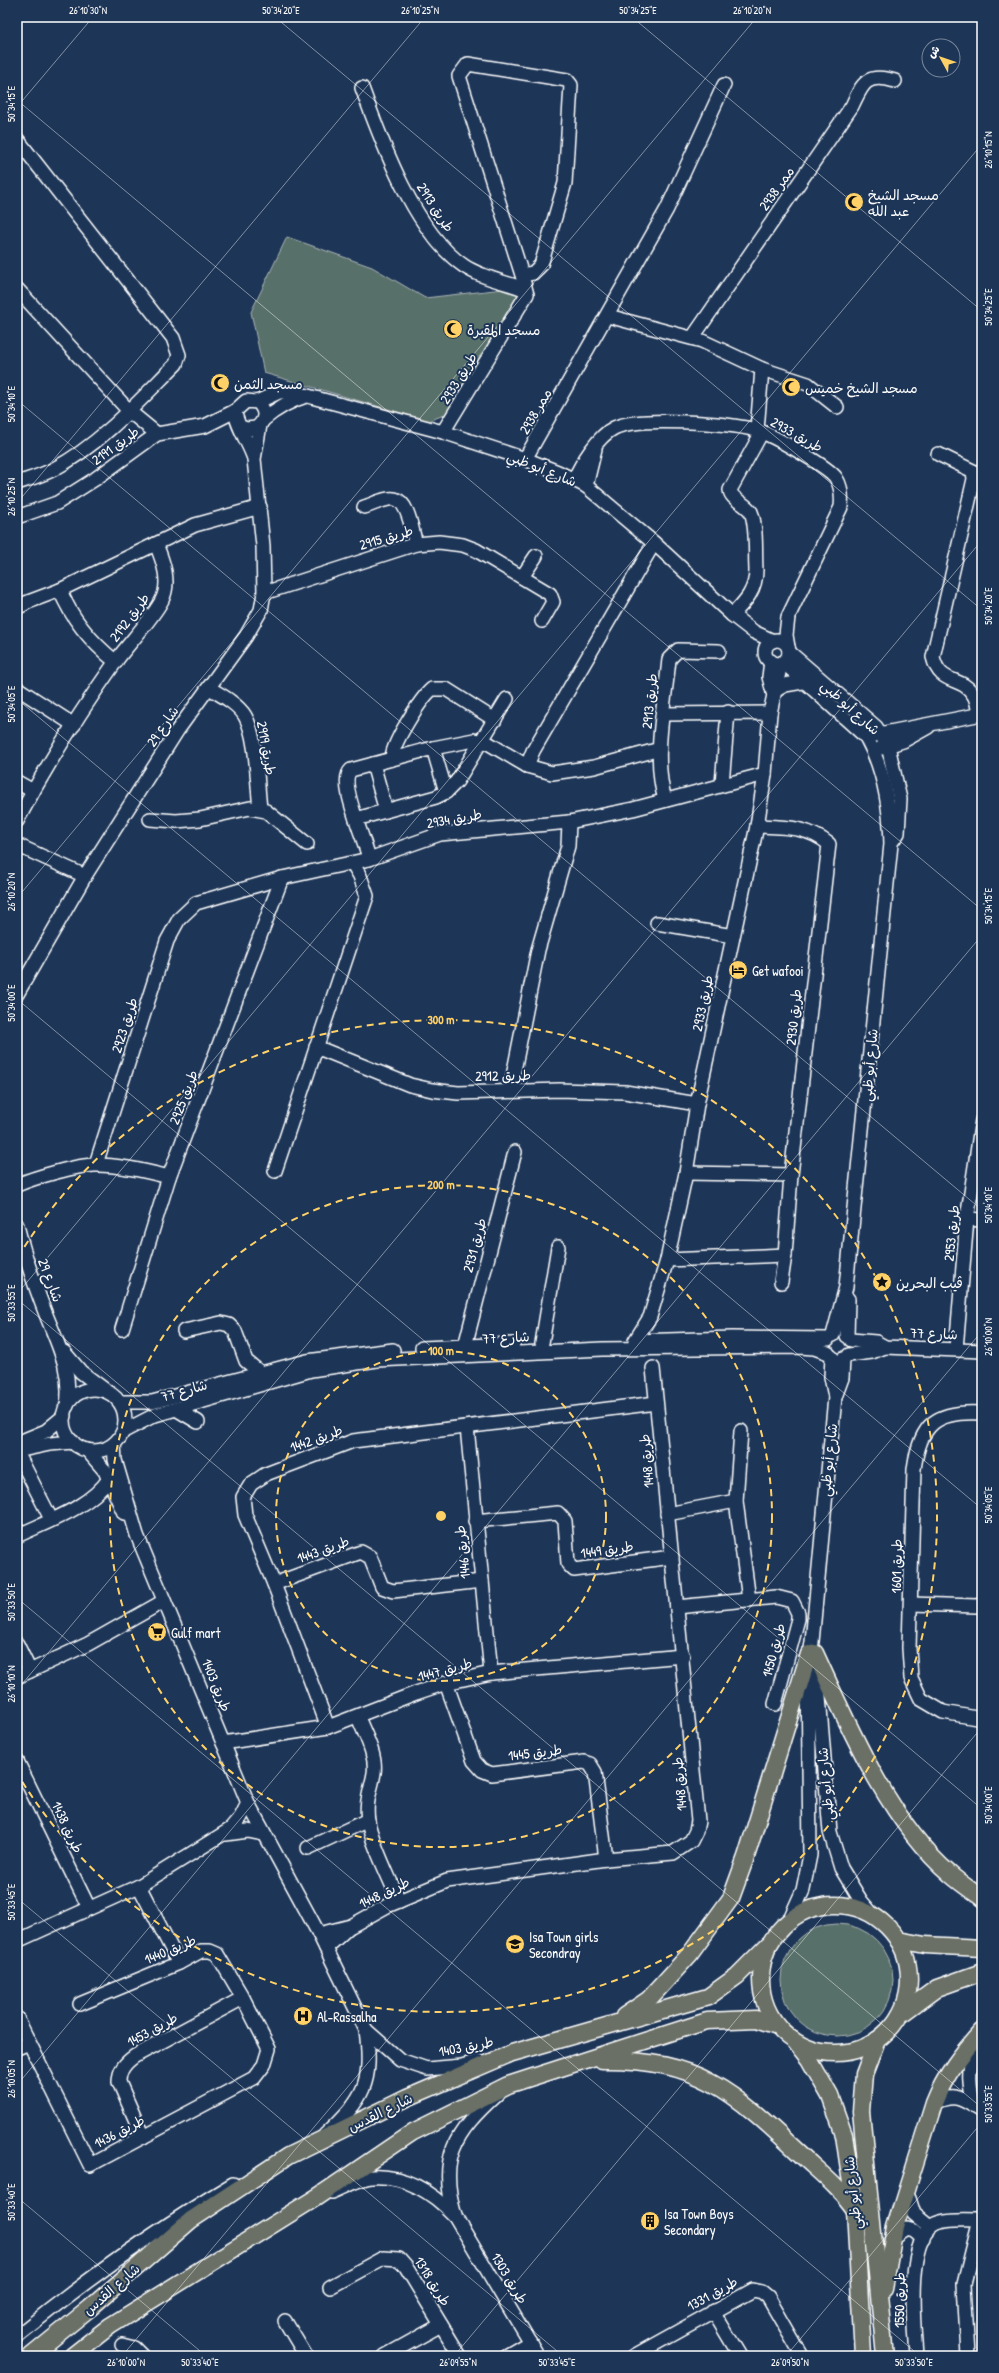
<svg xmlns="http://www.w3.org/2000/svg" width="999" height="2373" font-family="'Patrick Hand','Playpen Sans Arabic',sans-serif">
	<rect width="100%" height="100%" fill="#1d3557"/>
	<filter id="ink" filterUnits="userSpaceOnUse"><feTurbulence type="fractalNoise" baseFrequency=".025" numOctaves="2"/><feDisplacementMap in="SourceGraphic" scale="8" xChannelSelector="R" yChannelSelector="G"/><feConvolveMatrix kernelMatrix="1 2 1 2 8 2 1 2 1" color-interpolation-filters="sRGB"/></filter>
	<g filter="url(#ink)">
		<g fill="#596f6b" stroke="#acb7b5">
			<path d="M287 237 372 267 425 298 512 288 527 299 447 414 428 421 264 373 251 312Z"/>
			<circle cx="837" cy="1980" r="56"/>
		</g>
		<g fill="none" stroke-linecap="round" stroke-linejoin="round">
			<g stroke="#fff" stroke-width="16">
				<g id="minor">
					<path d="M362 88C382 143 415 233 464 266 482 278 505 282 524 289L527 294 443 432"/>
					<path d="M17 139 173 338 179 355 176 364C139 401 101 444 54 469 43 475 29 479 17 483"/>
					<path d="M522 275 533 273 541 265 565 183 571 85 567 80 468 64 459 76 522 275 526 291"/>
					<path d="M17 289 129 411 157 434"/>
					<path d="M608 316 702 341 762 369 808 384 837 407"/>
					<path d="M693 337 852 106C863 82 867 73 895 81"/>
					<path d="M257 402 279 392H293L443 432 525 459 558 472 586 486 654 543 732 615 754 632 773 641"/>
					<path d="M263 420C277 408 289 401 306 396"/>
					<path d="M241 427 246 429 256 428C266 421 267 410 257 402L246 401 235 411C235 422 249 444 253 456"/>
					<path d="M757 430 762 369"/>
					<path d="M938 454 973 471 974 479 933 657C940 686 960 675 973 694 977 699 978 708 979 715"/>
					<path d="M525 459 667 209 724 85"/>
					<path d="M574 480C581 464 598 436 614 428 638 416 729 423 756 430 769 433 829 467 836 478 842 487 842 497 841 507L788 617 786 635 788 647"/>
					<path d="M586 486 595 449"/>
					<path d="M364 507C372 505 386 497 395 499 409 502 412 532 416 544"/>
					<path d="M17 517 57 503 95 479 157 434 205 426 235 411"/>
					<path d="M654 543 533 751 527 766 552 773 594 767 660 749"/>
					<path d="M522 577 536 556"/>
					<path d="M60 590C72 620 91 642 116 662"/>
					<path d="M264 593 416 544 439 542 463 545 476 550 550 594 553 602 542 621"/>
					<path d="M17 608 28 602 60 590 195 525 260 507"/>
					<path d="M732 615C746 601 756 590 756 570 755 554 757 526 751 512 746 503 731 500 730 490L762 432"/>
					<circle cx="777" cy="652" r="12"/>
					<path d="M789 652 876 727 888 746 900 799 898 833 893 840"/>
					<path d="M771 661 769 677 773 692"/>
					<path d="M783 662 866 737C884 769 890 808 891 844L846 1287 833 1335"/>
					<path d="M17 688 74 725"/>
					<path d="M209 688C221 695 238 704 245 716 257 736 257 785 260 808"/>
					<path d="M773 692 785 685 808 681"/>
					<path d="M663 714 770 713"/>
					<path d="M874 735 982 714"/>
					<path d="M433 748 446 792"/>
					<path d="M881 748 903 741 928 727"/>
					<path d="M392 759C391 745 421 698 432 689H446L495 720"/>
					<path d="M373 764 386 811"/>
					<path d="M17 782 33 791"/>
					<path d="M722 784 728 712"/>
					<path d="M665 800C652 754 665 705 669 659L678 650 719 651"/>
					<path d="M150 819 176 821 200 819 250 808 266 811 307 844"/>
					<path d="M356 819 436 797 446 792 457 781 507 699"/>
					<path d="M17 821C46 766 80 712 116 661 129 643 153 618 162 600 171 582 163 561 156 544"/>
					<path d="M757 826C784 827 807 826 829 844L791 1175 785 1255 781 1282"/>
					<path d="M17 845 85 876"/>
					<path d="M369 859C366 841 337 782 351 770L433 748 474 740 488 743 527 766"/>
					<path d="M657 923 733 936"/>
					<path d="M17 994 85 876 177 731 246 636 261 610 264 593 263 546 254 459 260 425"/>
					<path d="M316 1047 410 1085 432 1090 458 1093 559 1090 625 1092 697 1104"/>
					<path d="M510 1091 538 950 568 846 569 822"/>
					<path d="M96 1164 167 941 179 919 196 903 282 878 369 859 440 834 569 822 633 809 765 774"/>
					<path d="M275 1171 367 896 360 876 353 864"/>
					<path d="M686 1173 791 1175"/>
					<path d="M17 1185C33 1178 80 1164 97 1165 121 1165 146 1171 169 1177"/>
					<path d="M967 1219 982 1220"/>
					<path d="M17 1225C24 1255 34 1283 45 1312 58 1345 72 1370 67 1406"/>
					<path d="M667 1260 785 1255"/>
					<path d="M122 1329 169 1177 282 878"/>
					<path d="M184 1331 221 1323 229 1325 235 1331 246 1361 261 1373"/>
					<path d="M847 1336 848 1299"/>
					<path d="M851 1340 876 1342 885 1347 982 1351"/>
					<path d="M635 1341 650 1317 667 1260 686 1173 697 1104 757 826 765 774 770 713 781 663"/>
					<path d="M636 1341 732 1338 828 1339"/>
					<path d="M542 1343 558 1247"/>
					<path d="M465 1346 515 1152"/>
					<path d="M422 1348 513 1344"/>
					<path d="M956 1349 967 1219 982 1120"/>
					<path d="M64 1352 81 1372 105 1390"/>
					<path d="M849 1355 872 1352 885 1347"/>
					<path d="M832 1357 831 1377 835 1397"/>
					<circle cx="94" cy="1420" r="31"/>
					<path d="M120 1402H152L307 1361 393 1350"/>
					<path d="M176 1409 198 1422"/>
					<path d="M982 1413C936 1410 920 1424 914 1469L909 1648 911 1678 921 1699 943 1712 982 1719"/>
					<path d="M467 1427 491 1673"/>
					<path d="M124 1431 155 1415 311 1370 377 1360 602 1349 800 1347 814 1348 828 1353"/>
					<path d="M741 1431 736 1501 749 1600"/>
					<path d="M17 1443 46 1431 64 1416"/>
					<path d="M114 1444 115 1460 137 1535 248 1803 319 1934 366 2030 400 2060 427 2069 462 2066 479 2061"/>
					<path d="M87 1450 105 1471 124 1513"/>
					<path d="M17 1451 50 1444 73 1442"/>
					<path d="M17 1452 51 1519"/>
					<path d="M667 1514 736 1501"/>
					<path d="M475 1521 558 1513 565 1521 568 1564 574 1570 672 1557"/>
					<path d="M17 1536C48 1521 89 1508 109 1479"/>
					<path d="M274 1584 361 1552 370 1557 382 1587 393 1591 482 1581"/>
					<path d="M911 1604 977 1606 982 1604"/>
					<path d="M677 1607 776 1597 792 1601 798 1613V1619L775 1704"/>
					<path d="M17 1644 30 1671"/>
					<path d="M816 1659 830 1832 841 1868 861 1901 873 1915"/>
					<path d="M17 1677 88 1644 164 1601"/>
					<path d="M446 1683 474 1761 482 1770 492 1774 584 1762 590 1764 595 1772 606 1859"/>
					<path d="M358 1717C364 1733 377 1755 374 1773 371 1791 365 1801 368 1821 371 1842 390 1879 399 1901"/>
					<path d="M328 1727 274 1584 245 1515 243 1497 251 1484 266 1474 353 1441 656 1403"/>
					<path d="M223 1743 328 1727 416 1693 446 1683 491 1673 683 1656"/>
					<path d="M17 1761 89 1908"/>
					<path d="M226 1834 248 1831 263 1834"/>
					<path d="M308 1848 368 1820"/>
					<path d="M139 1886 179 1963"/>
					<path d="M789 1921 803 1890 810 1855 808 1669 812 1642 835 1397 842 1378 843 1359"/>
					<path d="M319 1934 351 1926 387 1906 447 1881 606 1859 673 1853 691 1841 696 1831 698 1821 653 1368"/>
					<path d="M17 1941 139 1886 231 1829 241 1817 248 1803"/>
					<path d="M326 1948 349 1927"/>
					<path d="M17 2018 90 2165 254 2078 264 2065 269 2049 243 1998 217 1954 210 1951H201L179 1963 80 2004"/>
					<path d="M17 2048 29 2043"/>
					<path d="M497 2094C454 2133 438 2158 455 2216L538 2356"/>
					<path d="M934 2103C957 2092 963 2100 982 2111"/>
					<path d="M974 2106C967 2077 968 2065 980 2038"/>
					<path d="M325 2135C364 2098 373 2084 366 2030"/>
					<path d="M143 2137 119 2082C119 2070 125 2063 135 2056L243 1998"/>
					<path d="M906 2189 914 2214 930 2227"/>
					<path d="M332 2192C344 2187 360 2178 372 2177 405 2175 433 2193 454 2215"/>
					<path d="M892 2239 907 2229 914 2231 923 2239"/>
					<path d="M330 2287 383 2258 399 2259 406 2267 460 2356"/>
					<path d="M713 2311 740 2356"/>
					<path d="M285 2321 306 2356"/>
					<path d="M17 2336C86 2280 157 2229 233 2184"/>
					<path d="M122 2345 134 2348 142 2356"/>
					<path d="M385 2356 441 2325"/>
					<path d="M506 2356 530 2342"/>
					<path d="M634 2356 753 2290 762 2292 768 2297 802 2356"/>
					<path d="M916 2356C914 2326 905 2245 933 2225 942 2218 971 2220 982 2220"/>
					<path d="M968 2356 964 2284 980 2220"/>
				</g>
			</g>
			<g stroke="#fff" stroke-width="19">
				<g id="major">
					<path d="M815 1653C848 1725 889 1822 950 1874 960 1883 971 1890 982 1898"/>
					<circle cx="835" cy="1979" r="74"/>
					<path d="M898 1940 925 1945 982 1948"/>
					<path d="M900 2015 937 1988 982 1972"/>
					<path d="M624 2016 649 1999 690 1954 731 1898 746 1857 809 1654"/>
					<path d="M877 2040 864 2074 861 2111 885 2356"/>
					<path d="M797 2044 809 2059 830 2096 844 2135 855 2210 863 2356"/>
					<path d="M602 2060C698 2059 733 2091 800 2154 819 2172 841 2189 855 2210"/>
					<path d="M884 2289 895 2227 934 2103C945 2075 962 2053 982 2031"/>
					<path d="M31 2356 90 2308 191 2220 288 2156 407 2098 512 2053 708 1997 737 1976 769 1944"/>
					<path d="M72 2356 110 2326 317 2197 413 2132 508 2085 707 2021 756 2019 777 2026"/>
				</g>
			</g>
			<use href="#minor" stroke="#1d3557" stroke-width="13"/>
			<use href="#major" stroke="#6b7065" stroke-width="16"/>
		</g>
	</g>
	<path fill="none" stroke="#fff" stroke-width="1" stroke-opacity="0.45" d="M275 17 982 610M632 17 982 311M17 100 982 910M17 107 93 17M17 400 982 1210M17 503 425 17M17 699 982 1509M17 898 757 17M17 999 982 1809M17 1294 982 144M17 1299 982 2108M17 1598 920 2356M17 1690 982 540M17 1898 563 2356M17 2085 982 935M17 2197 206 2356M122 2356 982 1331M454 2356 982 1727M786 2356 982 2122"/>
	<g fill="none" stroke="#ffd166" stroke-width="2" stroke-dasharray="7 5">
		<circle cx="441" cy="1516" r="165"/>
		<circle cx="441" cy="1516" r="331"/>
		<path d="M18 1257A496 496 0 1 1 18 1775"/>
	</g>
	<defs>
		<g id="mosque-disc" transform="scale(1)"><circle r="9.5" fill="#ffd166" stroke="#1d3557"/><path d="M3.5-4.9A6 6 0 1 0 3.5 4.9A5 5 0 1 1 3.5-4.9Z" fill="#111"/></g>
		<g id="hotel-disc" transform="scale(1)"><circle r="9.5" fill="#ffd166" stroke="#1d3557"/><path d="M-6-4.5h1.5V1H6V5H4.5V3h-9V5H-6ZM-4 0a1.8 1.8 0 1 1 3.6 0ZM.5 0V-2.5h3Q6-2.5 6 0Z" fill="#111"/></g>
		<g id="sight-disc" transform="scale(1)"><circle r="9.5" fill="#ffd166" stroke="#1d3557"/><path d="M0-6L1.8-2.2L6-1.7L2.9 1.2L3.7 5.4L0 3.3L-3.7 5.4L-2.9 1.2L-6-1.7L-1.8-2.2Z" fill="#111"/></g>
		<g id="supermarket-disc" transform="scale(1)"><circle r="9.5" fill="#ffd166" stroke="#1d3557"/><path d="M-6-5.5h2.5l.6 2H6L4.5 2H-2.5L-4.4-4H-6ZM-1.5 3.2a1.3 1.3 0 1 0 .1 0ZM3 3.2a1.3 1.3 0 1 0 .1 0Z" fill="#111"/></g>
		<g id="school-disc" transform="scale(1)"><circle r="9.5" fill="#ffd166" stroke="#1d3557"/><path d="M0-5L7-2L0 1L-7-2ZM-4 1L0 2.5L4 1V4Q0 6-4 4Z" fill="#111"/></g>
		<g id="hospital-disc" transform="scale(1)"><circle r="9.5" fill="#ffd166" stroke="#1d3557"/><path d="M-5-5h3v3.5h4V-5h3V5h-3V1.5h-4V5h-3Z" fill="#111"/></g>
		<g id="building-disc" transform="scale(1)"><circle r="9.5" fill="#ffd166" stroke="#1d3557"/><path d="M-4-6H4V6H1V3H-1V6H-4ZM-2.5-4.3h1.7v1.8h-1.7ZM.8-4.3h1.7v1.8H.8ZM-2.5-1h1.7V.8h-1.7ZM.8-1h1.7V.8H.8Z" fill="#111"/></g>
	</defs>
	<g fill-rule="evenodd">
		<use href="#mosque-disc" x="854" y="202"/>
		<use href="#mosque-disc" x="453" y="329"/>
		<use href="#mosque-disc" x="220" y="383"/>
		<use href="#mosque-disc" x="791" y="387"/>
		<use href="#hotel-disc" x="738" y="970"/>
		<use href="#sight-disc" x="882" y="1282"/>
		<use href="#supermarket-disc" x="157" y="1632"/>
		<use href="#school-disc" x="515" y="1944"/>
		<use href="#hospital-disc" x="303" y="2016"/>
		<use href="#building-disc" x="650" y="2221"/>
	</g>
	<g text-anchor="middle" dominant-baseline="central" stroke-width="4" stroke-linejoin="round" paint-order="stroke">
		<g font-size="14" fill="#fff" stroke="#1d3557">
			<text transform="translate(776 188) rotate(-55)">ممر 2938</text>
			<text transform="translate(436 207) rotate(57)">طريق 2913</text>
			<text transform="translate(458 378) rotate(-58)">طريق 2933</text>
			<text transform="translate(535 411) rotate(-60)">ممر 2938</text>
			<text transform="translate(797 434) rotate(29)">طريق 2933</text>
			<text transform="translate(115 445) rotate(-36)">طريق 2191</text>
			<text transform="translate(542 468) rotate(22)">شارع أبو ظبي</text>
			<text transform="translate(386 537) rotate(-16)">طريق 2915</text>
			<text transform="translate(129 617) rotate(-53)">طريق 2192</text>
			<text transform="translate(649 701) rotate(-84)">طريق 2913</text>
			<text transform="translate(851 707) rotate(42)">شارع أبو ظبي</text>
			<text transform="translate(162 726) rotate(-56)">شارع 29</text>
			<text transform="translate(267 748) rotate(80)">طريق 2919</text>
			<text transform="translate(454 818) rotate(-10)">طريق 2934</text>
			<text transform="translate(702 1003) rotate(-78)">طريق 2933</text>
			<text transform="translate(793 1017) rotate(-84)">طريق 2930</text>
			<text transform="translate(124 1025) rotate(-72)">طريق 2923</text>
			<text transform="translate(869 1065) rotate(-85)">شارع أبو ظبي</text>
			<text transform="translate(503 1075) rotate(-1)">طريق 2912</text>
			<text transform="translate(183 1097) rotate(-69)">طريق 2925</text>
			<text transform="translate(951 1233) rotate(-84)">طريق 2953</text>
			<text transform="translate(474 1245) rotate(-75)">طريق 2931</text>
			<text transform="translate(51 1280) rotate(69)">شارع 29</text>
			<text transform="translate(934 1333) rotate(2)">شارع 77</text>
			<text transform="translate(506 1337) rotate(-3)">شارع 77</text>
			<text transform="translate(184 1390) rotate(-16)">شارع 77</text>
			<text transform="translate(316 1438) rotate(-20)">طريق 1442</text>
			<text transform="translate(828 1460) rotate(-84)">شارع أبو ظبي</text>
			<text transform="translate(646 1461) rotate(-95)">طريق 1448</text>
			<text transform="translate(323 1549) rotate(-20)">طريق 1443</text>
			<text transform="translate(607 1549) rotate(-8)">طريق 1449</text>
			<text transform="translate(462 1552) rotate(-96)">طريق 1446</text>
			<text transform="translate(896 1566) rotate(-89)">طريق 1601</text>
			<text transform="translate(773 1650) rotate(-75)">طريق 1450</text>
			<text transform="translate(445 1669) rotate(-15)">طريق 1447</text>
			<text transform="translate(217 1685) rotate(68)">طريق 1403</text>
			<text transform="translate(535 1752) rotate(-7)">طريق 1445</text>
			<text transform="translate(679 1784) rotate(-95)">طريق 1448</text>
			<text transform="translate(825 1784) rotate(-95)">شارع أبو ظبي</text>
			<text transform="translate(68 1827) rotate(65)">طريق 1438</text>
			<text transform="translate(384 1892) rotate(-26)">طريق 1448</text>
			<text transform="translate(170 1949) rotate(-23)">طريق 1440</text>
			<text transform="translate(152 2029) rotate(-29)">طريق 1453</text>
			<text transform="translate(466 2046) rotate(-11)">طريق 1403</text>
			<text transform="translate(380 2112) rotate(-26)">شارع القدس</text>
			<text transform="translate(119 2131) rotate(-28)">طريق 1436</text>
			<text transform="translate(852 2193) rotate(-96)">شارع أبو ظبي</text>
			<text transform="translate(510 2278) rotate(59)">طريق 1303</text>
			<text transform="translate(433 2281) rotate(58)">طريق 1318</text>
			<text transform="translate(111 2289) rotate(-41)">شارع القدس</text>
			<text transform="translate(712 2293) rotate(-29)">طريق 1331</text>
			<text transform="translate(899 2300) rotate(-89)">طريق 1550</text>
		</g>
		<g font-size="14" fill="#fff" stroke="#1d3557" text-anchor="start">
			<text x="868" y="194">مسجد الشيخ<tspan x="868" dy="16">عبد الله</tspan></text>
			<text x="467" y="329">مسجد المقبرة</text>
			<text x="234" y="383">مسجد الثمن</text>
			<text x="805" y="387">مسجد الشيخ خميس</text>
			<text x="752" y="970">Get wafooi</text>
			<text x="896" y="1282">ڤيب البحرين</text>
			<text x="171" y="1632">Gulf mart</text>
			<text x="529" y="1936">Isa Town girls<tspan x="529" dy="16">Secondray</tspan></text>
			<text x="317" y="2016">Al-Rassalha</text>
			<text x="664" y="2213">Isa Town Boys<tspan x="664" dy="16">Secondary</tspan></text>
		</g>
	</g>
	<circle cx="441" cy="1516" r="6" fill="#ffd166" stroke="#1d3557" stroke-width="2"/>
	<g font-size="12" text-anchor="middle" font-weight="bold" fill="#ffd166" stroke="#1d3557" stroke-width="4" stroke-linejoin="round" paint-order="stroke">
		<text x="441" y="1024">300 m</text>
		<text x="441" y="1189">200 m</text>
		<text x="441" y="1355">100 m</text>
	</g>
	<rect width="999" height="2373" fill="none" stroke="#1d3557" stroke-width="44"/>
	<g transform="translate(941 58) rotate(310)"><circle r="19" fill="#1d3557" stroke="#77869a"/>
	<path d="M0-3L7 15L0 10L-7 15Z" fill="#ffd166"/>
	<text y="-6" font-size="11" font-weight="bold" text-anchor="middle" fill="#ffffff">ش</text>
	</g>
	<rect x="22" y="22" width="955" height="2329" fill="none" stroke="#fff" stroke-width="1.5"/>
	<g font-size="10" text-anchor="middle" fill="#fff">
		<text x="88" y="14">26°10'30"N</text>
		<text x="281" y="14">50°34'20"E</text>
		<text x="420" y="14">26°10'25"N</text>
		<text x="638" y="14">50°34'25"E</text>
		<text x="752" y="14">26°10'20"N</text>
		<text transform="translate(11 104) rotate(-90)" y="4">50°34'15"E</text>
		<text transform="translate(988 150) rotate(-90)" y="4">26°10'15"N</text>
		<text transform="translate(988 307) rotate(-90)" y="4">50°34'25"E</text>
		<text transform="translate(11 404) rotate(-90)" y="4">50°34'10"E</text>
		<text transform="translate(11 497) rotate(-90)" y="4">26°10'25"N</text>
		<text transform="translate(988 606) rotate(-90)" y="4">50°34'20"E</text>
		<text transform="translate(11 704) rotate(-90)" y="4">50°34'05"E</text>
		<text transform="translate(11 892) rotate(-90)" y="4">26°10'20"N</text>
		<text transform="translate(988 906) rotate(-90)" y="4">50°34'15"E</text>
		<text transform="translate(11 1003) rotate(-90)" y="4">50°34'00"E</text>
		<text transform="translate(988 1205) rotate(-90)" y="4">50°34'10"E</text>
		<text transform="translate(11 1303) rotate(-90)" y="4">50°33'55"E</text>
		<text transform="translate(988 1337) rotate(-90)" y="4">26°10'00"N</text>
		<text transform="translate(988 1505) rotate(-90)" y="4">50°34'05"E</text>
		<text transform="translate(11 1602) rotate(-90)" y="4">50°33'50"E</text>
		<text transform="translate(11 1684) rotate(-90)" y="4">26°10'10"N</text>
		<text transform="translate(988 1805) rotate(-90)" y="4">50°34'00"E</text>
		<text transform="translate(11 1902) rotate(-90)" y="4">50°33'45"E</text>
		<text transform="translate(11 2079) rotate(-90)" y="4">26°10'05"N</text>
		<text transform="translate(988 2104) rotate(-90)" y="4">50°33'55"E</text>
		<text transform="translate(11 2202) rotate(-90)" y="4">50°33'40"E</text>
		<text x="126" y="2366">26°10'00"N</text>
		<text x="200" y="2366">50°33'40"E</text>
		<text x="458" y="2366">26°09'55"N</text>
		<text x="557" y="2366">50°33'45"E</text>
		<text x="790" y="2366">26°09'50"N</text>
		<text x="914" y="2366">50°33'50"E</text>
	</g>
</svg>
